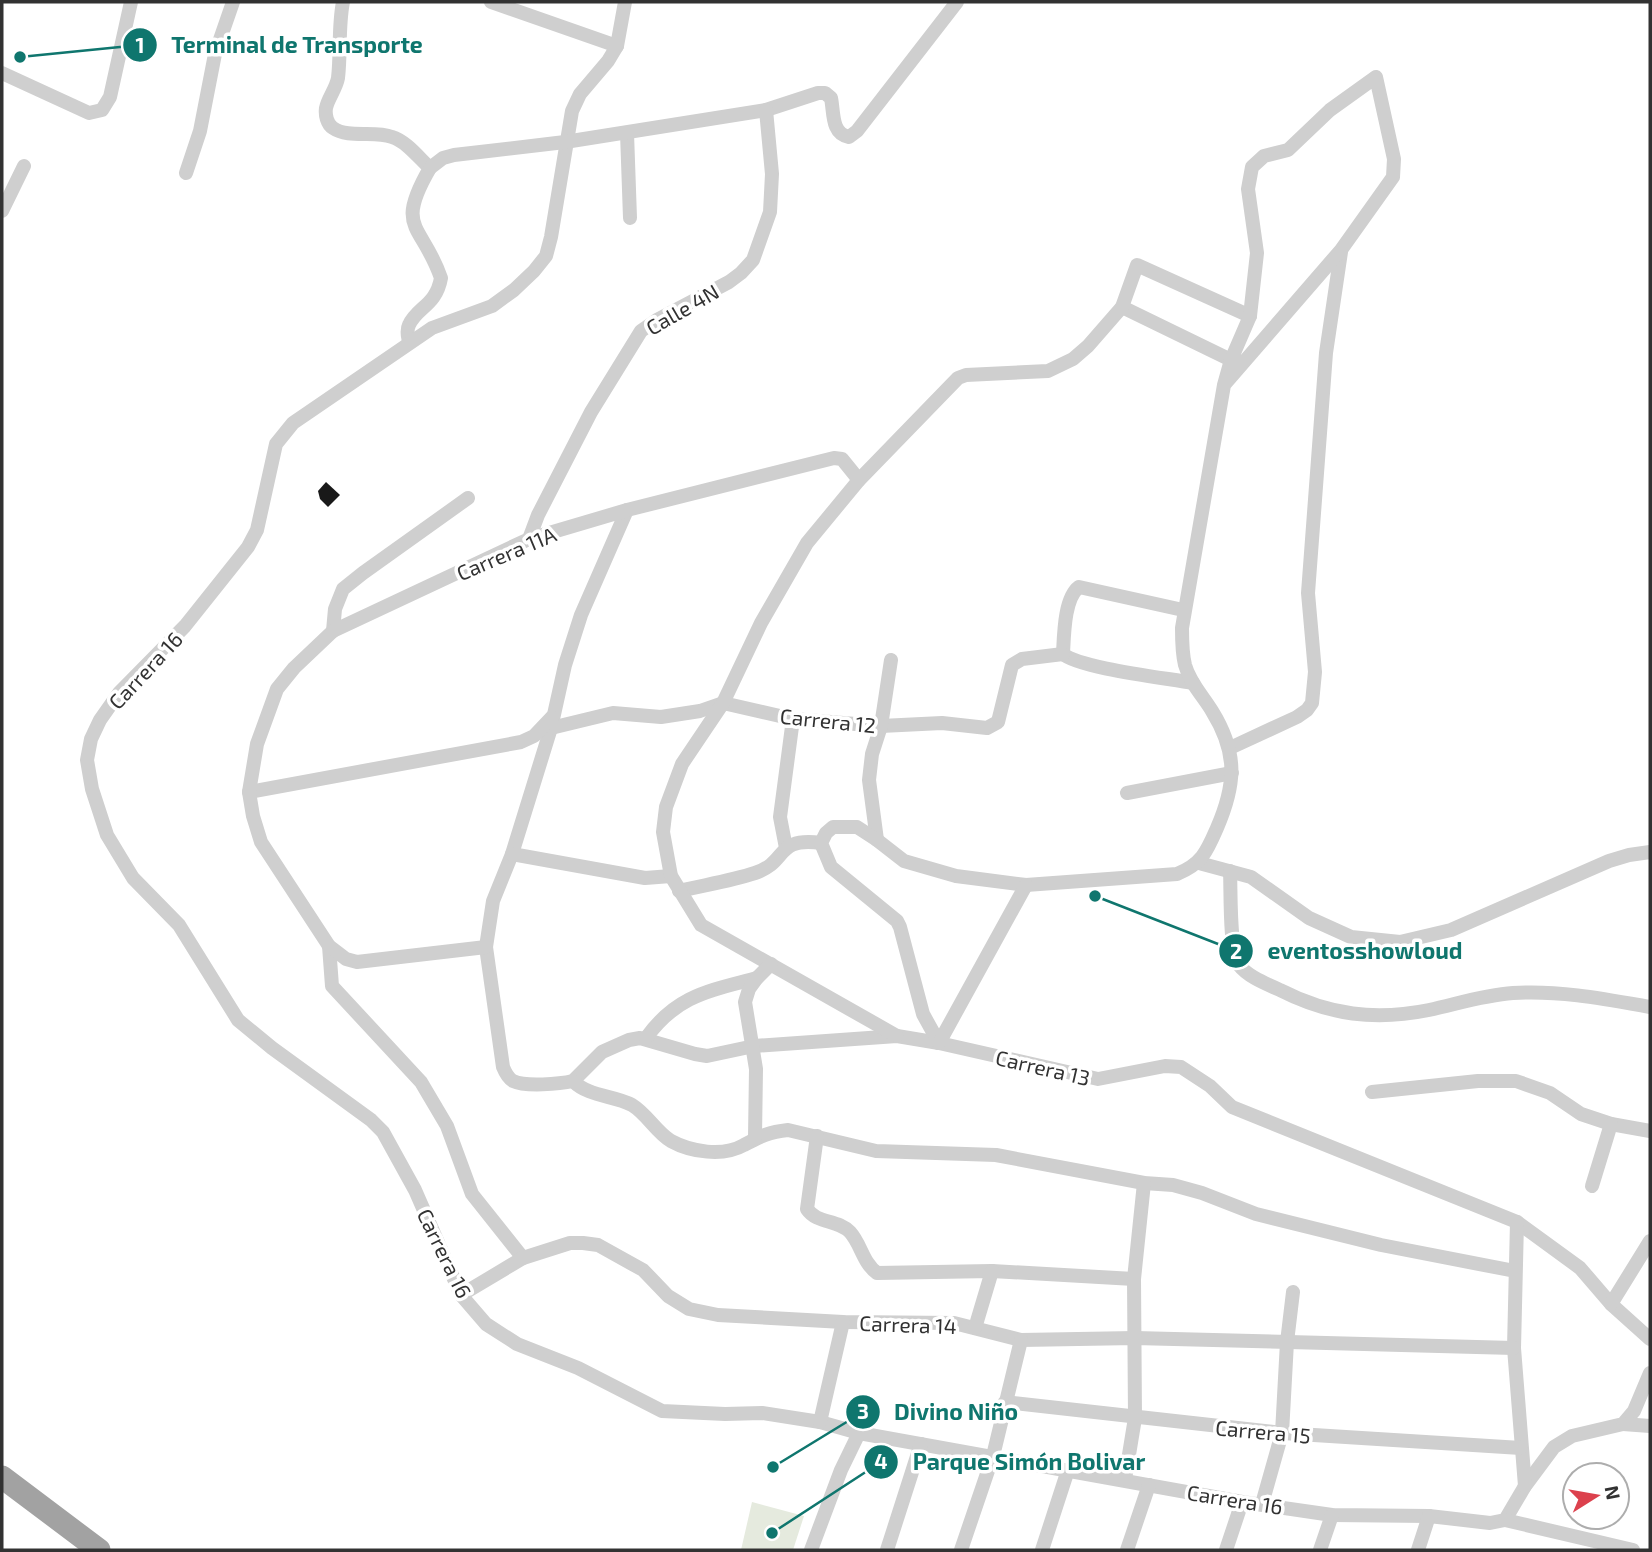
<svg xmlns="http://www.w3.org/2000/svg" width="1652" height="1552" font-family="'Exo 2',sans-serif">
	<rect width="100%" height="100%" fill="#fff"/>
	<path fill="#e5eade" d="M752 1502 804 1516 793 1550H741Z"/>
	<path fill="#191919" d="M326 482 340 495 328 507 320 499 318 491Z"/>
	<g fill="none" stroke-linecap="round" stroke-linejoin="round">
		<g stroke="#cfcfcf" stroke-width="14">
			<path d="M343 2C338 27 341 53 338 78 336 89 328 98 326 108 325 115 327 124 333 128 349 139 374 130 392 137 406 141 419 158 430 168 394 230 422 223 441 278 436 306 417 307 409 325 406 331 408 336 409 342"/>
			<path d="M491 2 617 46"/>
			<path d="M625 2 617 46 608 61 580 94 572 111 551 237 546 256 534 271 514 290 492 306 432 328 293 423 276 444 257 530 248 547 185 626 119 693 100 720 91 739 87 760 92 789 107 835 133 878 179 925 238 1020 272 1048 371 1120 383 1132 415 1190 461 1295 486 1324 517 1344 578 1368 662 1411 725 1414 762 1413 820 1422 859 1433 1242 1502 1332 1515 1429 1516 1490 1523 1505 1520 1525 1486 1554 1447 1572 1436 1623 1424 1634 1411 1650 1373"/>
			<path d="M2 73 89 113 102 110 110 97 131 2"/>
			<path d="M627 133 630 218"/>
			<path d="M430 168 443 158 454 155 565 142 766 110 818 93H825L831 98C834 112 831 134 849 137L857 131 957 2"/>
			<path d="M186 173 200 131 215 54 233 2"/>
			<path d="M2 211 24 166"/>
			<path d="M1122 307 1231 360"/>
			<path d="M627 510 581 615 565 665 551 728 512 854 493 901 486 947 503 1067C505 1072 508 1078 513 1081 525 1087 560 1084 573 1081L602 1052 629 1040 640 1038 695 1054 707 1056 754 1046 897 1036 939 1043 1098 1079 1165 1066 1181 1067 1210 1086 1232 1107 1517 1222 1580 1268 1611 1304 1650 1339"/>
			<path d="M529 539 538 515 591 412 641 331 657 320 729 282 741 273 753 260 770 212 772 174 766 110"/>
			<path d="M1183 610 1079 587C1064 598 1064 636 1063 654 1079 668 1166 678 1193 683"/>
			<path d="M333 631 335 609 343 589 363 573 468 498"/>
			<path d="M551 728 613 713 661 717 700 711 723 703 793 719 881 726 942 723 987 728 998 722 1012 665 1022 659 1063 654"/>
			<path d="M1230 748 1297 717 1307 710 1312 703 1315 672 1308 593 1326 353 1341 252"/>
			<path d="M249 792 521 742 534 736 552 717"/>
			<path d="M1127 793 1232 773"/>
			<path d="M877 840 869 780 872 754 881 726 891 660"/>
			<path d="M786 848 780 817 793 719"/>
			<path d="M512 854 645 878 671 876"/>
			<path d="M1199 863 1251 877 1309 918 1351 937 1400 942 1451 930 1609 861 1629 855 1650 852"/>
			<path d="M1230 871C1231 891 1229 951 1239 965 1248 977 1267 984 1280 990 1329 1015 1375 1021 1429 1010 1457 1004 1484 995 1513 993 1559 990 1605 999 1650 1007"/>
			<path d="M679 891C704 885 731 881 755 873 789 862 774 837 821 843"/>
			<path d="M329 946 332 986 421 1082 447 1126 472 1194 523 1258"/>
			<path d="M486 947 357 962 346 959 329 946 261 842 253 816 249 792 257 744 277 689 294 668 333 631 529 539 627 510 834 458 842 459 859 480"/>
			<path d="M897 1036 701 925 671 876 663 832 666 807 682 764 723 703 761 623 807 543 859 480 958 378 966 375 1048 371 1073 359 1088 346 1122 307 1137 265 1250 316"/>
			<path d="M646 1038C677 995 709 991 757 978"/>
			<path d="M939 1043 923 1014 900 927 897 921 831 867 821 843 826 833 833 827H857L877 840 904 861 956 876 1026 885 1177 874C1202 864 1207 851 1217 828 1236 784 1238 753 1212 711 1203 696 1190 683 1185 665 1182 653 1182 640 1182 628L1224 385 1231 360 1250 316 1257 253 1248 189 1252 167 1264 156 1288 150 1330 110 1376 77 1394 159 1393 177 1341 250 1224 385"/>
			<path d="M939 1043 1026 885"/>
			<path d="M573 1081C589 1097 613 1095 632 1105 647 1114 656 1132 671 1141 691 1152 723 1157 744 1145 761 1136 769 1132 788 1130L876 1151 996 1155 1144 1183 1173 1185 1202 1193 1256 1214 1381 1245 1515 1271"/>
			<path d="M1372 1092 1478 1081H1516L1550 1093 1581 1114 1611 1124 1650 1131"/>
			<path d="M817 1136 807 1209C817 1224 838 1219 850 1232 861 1244 863 1263 877 1273L992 1271 1134 1279"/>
			<path d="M755 1137 756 1069 745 1002 749 989 757 978 771 964"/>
			<path d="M1592 1186 1611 1124"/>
			<path d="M1517 1222 1514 1348 1525 1486"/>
			<path d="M461 1295 523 1258 570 1243H583L598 1245 643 1270 668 1296 689 1309 718 1315 843 1322 954 1323 1021 1340 1135 1338 1514 1348"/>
			<path d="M1611 1304 1650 1241"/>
			<path d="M975 1328 992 1271"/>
			<path d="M1005 1402 1282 1433 1521 1448"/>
			<path d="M820 1422 843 1322"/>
			<path d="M1623 1424 1650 1426"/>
			<path d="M1125 1479 1135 1418 1134 1279 1144 1183"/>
			<path d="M1262 1504 1282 1433 1287 1342 1293 1292"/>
			<path d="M1505 1520 1633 1550"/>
			<path d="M811 1550 841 1470 859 1433"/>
			<path d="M887 1550 921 1444"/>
			<path d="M961 1550 993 1456 1021 1340"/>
			<path d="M1042 1550 1068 1470"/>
			<path d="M1127 1550 1149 1485"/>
			<path d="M1226 1550 1242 1502"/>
			<path d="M1320 1550 1332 1515"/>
			<path d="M1418 1550 1429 1516"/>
		</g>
		<path stroke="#a2a2a2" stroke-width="23" d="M2 1477 99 1550"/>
	</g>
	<g text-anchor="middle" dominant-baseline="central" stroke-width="7" stroke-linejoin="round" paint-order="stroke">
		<g font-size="21" fill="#323232" stroke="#fff">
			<text transform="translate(682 309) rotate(-30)">Calle 4N</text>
			<text transform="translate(506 553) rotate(-23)">Carrera 11A</text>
			<text transform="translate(145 670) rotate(-47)">Carrera 16</text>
			<text transform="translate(828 720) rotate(6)">Carrera 12</text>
			<text transform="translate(1043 1067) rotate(13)">Carrera 13</text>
			<text transform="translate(445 1253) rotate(64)">Carrera 16</text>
			<text transform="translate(908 1324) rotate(2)">Carrera 14</text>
			<text transform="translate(1263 1431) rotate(5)">Carrera 15</text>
			<text transform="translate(1235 1499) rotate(9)">Carrera 16</text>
		</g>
	</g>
	<path fill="none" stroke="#0f766e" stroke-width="2.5" d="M20 57L140 45M1095 896L1236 951M773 1467L863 1412M772 1533L881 1462"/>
	<g fill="#0f766e" stroke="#fff" stroke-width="2.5">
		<circle cx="20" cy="57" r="7"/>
		<circle cx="1095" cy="896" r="7"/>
		<circle cx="773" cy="1467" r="7"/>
		<circle cx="772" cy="1533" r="7"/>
		<circle cx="140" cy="45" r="18"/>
		<circle cx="1236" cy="951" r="18"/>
		<circle cx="863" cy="1412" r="18"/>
		<circle cx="881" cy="1462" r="18"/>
	</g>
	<g font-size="21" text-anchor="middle" font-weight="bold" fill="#fff">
		<text x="140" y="53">1</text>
		<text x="1236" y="959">2</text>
		<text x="863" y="1419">3</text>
		<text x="881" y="1469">4</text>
	</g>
	<g font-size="23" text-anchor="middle" font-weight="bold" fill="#0f766e" stroke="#fff" stroke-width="7" stroke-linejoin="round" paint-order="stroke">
		<text x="297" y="53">Terminal de Transporte</text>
		<text x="1365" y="959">eventosshowloud</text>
		<text x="956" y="1420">Divino Niño</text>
		<text x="1029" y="1470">Parque Simón Bolivar</text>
	</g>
	<rect width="1652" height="1552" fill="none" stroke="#323232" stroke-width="7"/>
	<g transform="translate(1596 1496) rotate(79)"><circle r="33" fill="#ffffff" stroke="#adadad" stroke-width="2"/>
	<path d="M0-5L12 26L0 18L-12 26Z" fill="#dc414d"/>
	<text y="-10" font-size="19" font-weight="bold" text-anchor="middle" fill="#323232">N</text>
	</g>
</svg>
